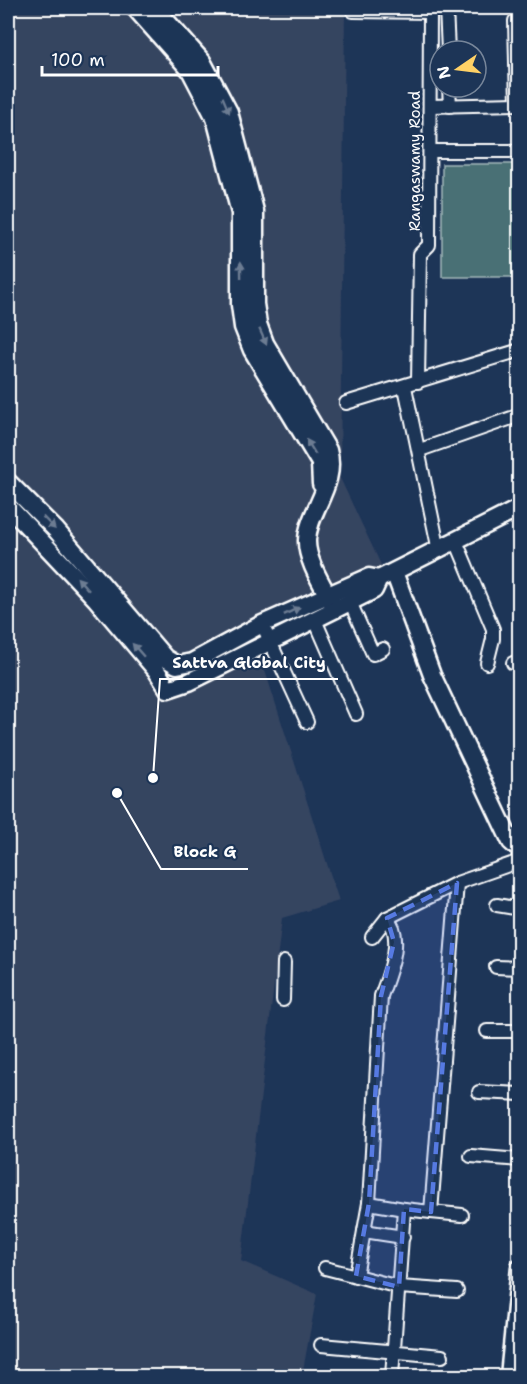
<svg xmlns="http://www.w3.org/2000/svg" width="527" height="1384" font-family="'Shantell Sans',sans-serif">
	<rect width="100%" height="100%" fill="#1d3557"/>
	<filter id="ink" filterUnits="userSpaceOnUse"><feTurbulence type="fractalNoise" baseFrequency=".0167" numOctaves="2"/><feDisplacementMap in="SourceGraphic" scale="12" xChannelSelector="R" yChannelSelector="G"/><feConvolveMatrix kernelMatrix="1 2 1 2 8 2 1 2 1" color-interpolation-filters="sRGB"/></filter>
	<g filter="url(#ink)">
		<path fill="#354461" d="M8 8H345L340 478 391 586 260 655 339 901 282 918 241 1261 317 1294 302 1376H8Z"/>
		<rect fill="#497074" stroke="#a4b8ba" stroke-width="1.5" x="442" y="164" width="77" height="113"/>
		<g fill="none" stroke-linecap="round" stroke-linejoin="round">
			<g stroke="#fff" stroke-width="16">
				<g id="street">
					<path d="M446 8 448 51"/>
					<path d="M353 11 430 12"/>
					<path d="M449 87 450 106"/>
					<path d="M517 104 515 21 520 18"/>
					<path d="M430 106 520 104"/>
					<path d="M430 151H520"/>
					<path d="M418 382 420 254 429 245 430 8"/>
					<path d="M405 387 439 551"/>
					<path d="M346 403 520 350"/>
					<path d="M420 450 520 415"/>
					<path d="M456 541 493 629V639L487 663"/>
					<path d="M350 602 373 654 383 649"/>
					<path d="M315 620 356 714"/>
					<path d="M262 624 307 722"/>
					<path d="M513 663 520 661"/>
					<path d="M497 905 520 909"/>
					<path d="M387 918C405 937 389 974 381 996L369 1203 404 1209"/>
					<path d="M372 937 387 918 457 883 520 861"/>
					<path d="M496 967 520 968"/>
					<path d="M283 1000 284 962"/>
					<path d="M487 1031H520"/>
					<path d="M479 1092 520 1094"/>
					<path d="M471 1156 520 1160"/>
					<path d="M431 1212 462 1215"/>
					<path d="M364 1231 403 1237"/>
					<path d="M325 1268 399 1287 457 1291"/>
					<path d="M356 1276 369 1203"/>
					<path d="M321 1345 442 1356"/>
					<path d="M392 1376 404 1209 431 1212 457 883"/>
				</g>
			</g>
			<g stroke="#fff" stroke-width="21">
				<g id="secondary">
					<path d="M135 8 190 70 215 118 240 213V305L243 327 252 350 320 463 321 484"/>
					<path d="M155 8 202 61 229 112 255 211V304L258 324 265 343 328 450C338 484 308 511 307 540 306 562 326 590 335 609"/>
					<path d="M8 482 56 530 165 658 177 665 192 662 262 624 369 577 379 579"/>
					<path d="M8 506 96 599 156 670 168 689 189 682 374 590 379 579 520 508"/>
					<path d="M394 572 432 675 511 842 520 850"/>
					<path d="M509 1376 520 1267"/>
				</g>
			</g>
			<use href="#street" stroke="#1d3557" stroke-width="12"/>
			<use href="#secondary" stroke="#1d3557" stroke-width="16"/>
		</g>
		<defs><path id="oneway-solid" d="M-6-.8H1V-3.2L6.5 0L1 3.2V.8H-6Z" transform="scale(1.5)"/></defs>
		<g fill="#6c7c92">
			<use href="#oneway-solid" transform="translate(226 105) rotate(67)"/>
			<use href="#oneway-solid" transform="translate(241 270) rotate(-91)"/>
			<use href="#oneway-solid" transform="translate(263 337) rotate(66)"/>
			<use href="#oneway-solid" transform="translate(311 447) rotate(-121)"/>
			<use href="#oneway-solid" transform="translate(49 523) rotate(45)"/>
			<use href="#oneway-solid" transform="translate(83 584) rotate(-132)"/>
			<use href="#oneway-solid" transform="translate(292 611) rotate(-25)"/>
			<use href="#oneway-solid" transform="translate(138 650) rotate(-131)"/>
		</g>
	</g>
	<path fill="#567ae2" fill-opacity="0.2" stroke="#567ae2" stroke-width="4.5" stroke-dasharray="12 8" stroke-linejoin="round" d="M457 883 431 1212 404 1209 399 1287 356 1276 369 1203 381 996 394 942 387 918Z"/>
	<g text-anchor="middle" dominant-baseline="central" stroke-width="4.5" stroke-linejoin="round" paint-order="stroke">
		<g font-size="15" fill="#fff" stroke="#1d3557">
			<text transform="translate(415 161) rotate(-90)">Rangaswamy Road</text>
		</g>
	</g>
	<path fill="none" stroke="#fff" stroke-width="2" d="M153 778L160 679H338M117 793L161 869H248"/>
	<g fill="#fff" stroke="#1d3557" stroke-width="2">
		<circle cx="153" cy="778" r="6"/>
		<circle cx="117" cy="793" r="6"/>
	</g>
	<g font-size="16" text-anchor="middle" font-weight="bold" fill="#fff" stroke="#1d3557" stroke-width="4.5" stroke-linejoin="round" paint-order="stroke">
		<text x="249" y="668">Sattva Global City</text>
		<text x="205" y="857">Block G</text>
	</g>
	<rect width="527" height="1384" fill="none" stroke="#1d3557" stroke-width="30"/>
	<rect x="15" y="15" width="497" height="1354" fill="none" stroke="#fff" stroke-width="2" filter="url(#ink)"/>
	<g transform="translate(458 69) rotate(256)"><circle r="28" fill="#1d3557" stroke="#77869a" stroke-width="1.5"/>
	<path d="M0-4.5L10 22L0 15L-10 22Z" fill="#ffd166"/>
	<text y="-9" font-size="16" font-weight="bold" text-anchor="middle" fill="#ffffff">N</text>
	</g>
	<path d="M42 66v9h176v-9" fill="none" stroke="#ffffff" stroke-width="3"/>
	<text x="51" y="66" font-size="18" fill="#ffffff" stroke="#1d3557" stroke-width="4.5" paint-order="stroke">100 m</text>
</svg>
